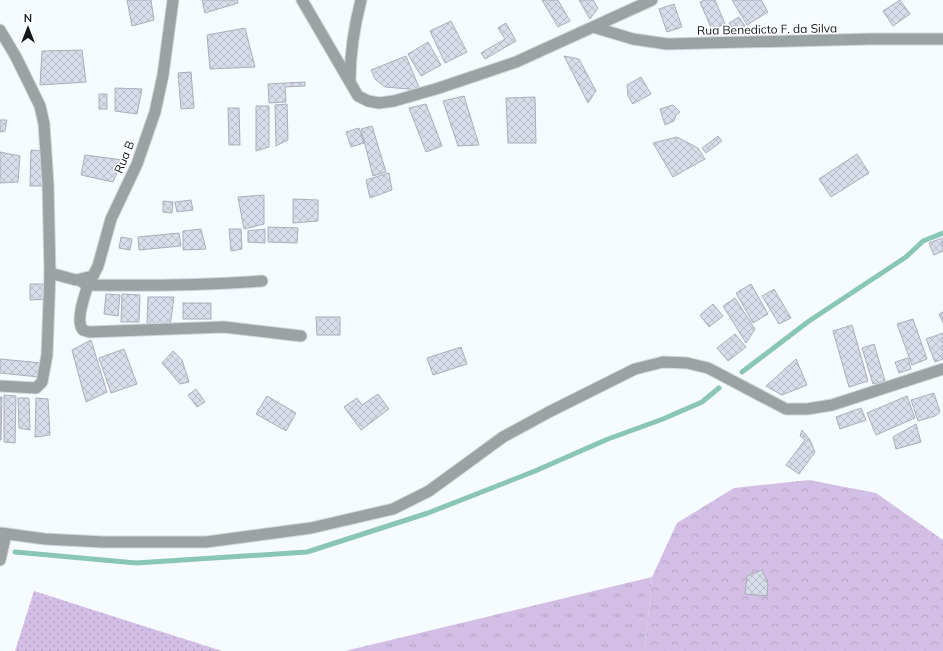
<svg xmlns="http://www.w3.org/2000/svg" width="943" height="651" font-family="Mulish,sans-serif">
	<defs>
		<pattern id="grass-tufts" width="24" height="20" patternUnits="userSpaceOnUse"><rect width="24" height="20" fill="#d3bee6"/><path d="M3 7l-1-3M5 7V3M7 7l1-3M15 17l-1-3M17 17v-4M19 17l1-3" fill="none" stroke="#b4a3c5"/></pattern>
		<pattern id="forest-crowns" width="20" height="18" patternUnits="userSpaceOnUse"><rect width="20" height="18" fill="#d3bee6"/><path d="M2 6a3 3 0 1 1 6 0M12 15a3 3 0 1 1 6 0" fill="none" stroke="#b4a3c5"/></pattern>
		<pattern id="park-dots" width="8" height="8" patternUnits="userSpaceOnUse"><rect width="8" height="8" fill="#d3bee6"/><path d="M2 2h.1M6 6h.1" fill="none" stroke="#b4a3c5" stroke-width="1.8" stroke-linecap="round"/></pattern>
		<pattern id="building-cross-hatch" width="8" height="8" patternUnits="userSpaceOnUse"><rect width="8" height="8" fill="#d9ddea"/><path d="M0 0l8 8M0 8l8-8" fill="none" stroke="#b9bdc8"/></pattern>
	</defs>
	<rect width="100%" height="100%" fill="#f6fbff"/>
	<path fill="url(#grass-tufts)" d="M652 577 645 651H345Z"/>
	<path fill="url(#forest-crowns)" d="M809 480 876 493 943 540V651H645L652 577 677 523 734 488Z"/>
	<path fill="url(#park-dots)" d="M34 591 222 651H15Z"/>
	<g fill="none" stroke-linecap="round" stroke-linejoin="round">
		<g stroke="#8ac6b5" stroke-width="5">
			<path d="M742 372 809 321 906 257 923 241 943 233"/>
			<path d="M15 552 136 563 307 552 428 513 535 471 608 439 663 419 702 402 719 388"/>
		</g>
	</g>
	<g fill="url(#building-cross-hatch)" stroke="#abaeba">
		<path d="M127 0H151L154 20 132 26Z"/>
		<path d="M202 0H237L238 3 205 13Z"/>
		<path d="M542 0H558L570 21 558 27Z"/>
		<path d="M579 0H593L598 8 590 19Z"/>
		<path d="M705 0H715L725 24 712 30 700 2Z"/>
		<path d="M732 0H761L768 12 747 25Z"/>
		<path d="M900 0 910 14 893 26 883 11Z"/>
		<path d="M674 4 682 27 667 32 659 9Z"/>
		<path d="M739 17 745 26 735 32 729 23Z"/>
		<path d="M451 21 467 52 445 63 430 31Z"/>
		<path d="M506 23 516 41 485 59 481 53 505 39 498 28Z"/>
		<path d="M245 28 255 67 210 69 207 35Z"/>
		<path d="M428 42 441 65 421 76 408 54Z"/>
		<path d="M82 50 86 82 40 85 42 51Z"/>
		<path d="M406 56 420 90 385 87 375 79 371 70Z"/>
		<path d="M564 56 579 59 596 91 588 103Z"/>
		<path d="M191 72 194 108 181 109 178 73Z"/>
		<path d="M641 77 651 94 633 104 628 96 627 85Z"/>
		<path d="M305 82V86L285 87 286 102 269 103 268 84Z"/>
		<path d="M115 88 142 89 137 114 115 111Z"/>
		<rect x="99" y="94" width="8" height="15"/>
		<path d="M464 96 479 145 458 146 443 101Z"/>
		<path d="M535 97 536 143H508L506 98Z"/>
		<path d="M287 104 288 140 276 146 275 105Z"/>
		<path d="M426 104 442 146 426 152 409 108Z"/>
		<path d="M673 105 680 112 676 115 674 121 665 125 660 109Z"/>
		<path d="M256 106H269V147L256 151Z"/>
		<path d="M228 108H239L240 145H229Z"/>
		<path d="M0 120H7L5 131 0 132Z"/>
		<path d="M372 126 386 172 373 176 361 129Z"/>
		<path d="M359 128 364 143 351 147 346 132Z"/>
		<path d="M718 136 722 141 706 153 702 148Z"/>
		<path d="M677 137 698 148 705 159 673 177 653 143Z"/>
		<path d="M31 150 44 151V186H30Z"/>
		<path d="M0 152 20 156 18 182 0 183Z"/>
		<path d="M857 154 869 173 831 197 819 179Z"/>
		<path d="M85 155 123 160 113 182 81 175Z"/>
		<path d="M389 173 392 190 370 198 366 180Z"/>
		<path d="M264 195V224L244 229 238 197Z"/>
		<path d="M293 199 318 200V221L293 223Z"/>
		<path d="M191 200 193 210 177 212 175 202Z"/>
		<path d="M163 201 173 202 172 213 163 212Z"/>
		<path d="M268 227 298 228 297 243 268 242Z"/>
		<path d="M201 229 206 249 183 250V231Z"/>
		<path d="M229 229H241L242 249 231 251Z"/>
		<path d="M265 229V243L248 242V231Z"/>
		<path d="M179 233 181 246 139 250 138 237Z"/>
		<path d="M121 237 132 239 130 250 119 248Z"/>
		<path d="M942 238 943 251 934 255 929 243Z"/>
		<path d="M30 284H47L48 299 30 300Z"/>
		<path d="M751 284 768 314 753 323 736 293Z"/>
		<path d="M774 289 791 318 779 324 762 296Z"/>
		<path d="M106 294 120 295 118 316 104 314Z"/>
		<path d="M122 294 140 295 139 322H121Z"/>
		<path d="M148 297H174L170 327 147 323Z"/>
		<path d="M735 298 755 329 746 343 723 306Z"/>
		<rect x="183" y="303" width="28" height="16"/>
		<path d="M713 304 723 316 709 327 700 315Z"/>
		<path d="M943 312V323L939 314Z"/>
		<path d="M316 317H340V335H317Z"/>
		<path d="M913 319 927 359 912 365 897 324Z"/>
		<path d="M852 325 868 381 849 387 833 331Z"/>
		<path d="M943 333V359L935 362 926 339Z"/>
		<path d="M735 334 746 347 728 361 717 348Z"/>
		<path d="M91 340 107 392 86 402 72 350Z"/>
		<path d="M874 344 885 381 873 384 862 348Z"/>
		<path d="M461 347 467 364 433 375 427 358Z"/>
		<path d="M124 349 137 384 111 393 99 358Z"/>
		<path d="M173 351 182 360 189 382 180 384 162 363Z"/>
		<path d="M908 358 911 369 899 373 895 362Z"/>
		<path d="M0 359 42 363 39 377 0 373Z"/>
		<path d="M796 359 807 385 782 395 766 386Z"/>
		<path d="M196 389 205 402 197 407 188 395Z"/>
		<path d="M934 393 940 412 935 416 918 421 911 400Z"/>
		<path d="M378 394 389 409 361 430 344 407 357 398 362 405Z"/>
		<path d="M4 395 16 396 15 443 4 442Z"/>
		<path d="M267 396 296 413 286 431 256 414Z"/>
		<path d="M907 396 915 418 876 435 867 413Z"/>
		<path d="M0 397H2L1 440H0Z"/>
		<path d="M18 398H29L30 430 19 428Z"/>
		<path d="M36 398 48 399 50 435 35 437Z"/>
		<path d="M861 408 866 420 840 429 836 417Z"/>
		<path d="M916 424 921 442 896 449 893 437Z"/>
		<path d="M802 430 810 440 815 452 799 474 786 465 805 440 800 436Z"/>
		<path d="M762 570 768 584 767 596 745 594 747 576Z"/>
	</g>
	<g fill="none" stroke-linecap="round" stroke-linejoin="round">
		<g stroke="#d2d7db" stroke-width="13">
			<g id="minor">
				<path d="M302 0 358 96 368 101 379 103 394 101 439 88 516 62 652 0"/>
				<path d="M593 27 633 39 667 44 871 39H943"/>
				<path d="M0 30 16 57 40 106 44 124 48 184 50 273 47 355 42 382 36 388 0 386"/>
				<path d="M350 81C350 53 354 27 361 0"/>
				<path d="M50 273 76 280 93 276 98 266 111 219 137 164 155 112 163 75 173 0"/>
				<path d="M82 282 88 285C146 286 204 285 262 281"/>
				<path d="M88 285C85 294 75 322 83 330 84 330 88 332 89 332L224 327 301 336"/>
				<path d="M0 533 45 539 103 542H206L311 528 393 509 429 491 503 437 549 412 635 369 663 362 687 363 708 368 786 409H807L832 405 943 369"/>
				<path d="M0 560 6 534"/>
			</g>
		</g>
		<use href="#minor" stroke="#9ba2a3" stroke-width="11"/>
	</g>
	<g text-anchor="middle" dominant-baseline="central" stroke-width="3" stroke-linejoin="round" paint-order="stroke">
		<g font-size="12" fill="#13171b" stroke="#fff">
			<text transform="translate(767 29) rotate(-1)">Rua Benedicto F. da Silva</text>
			<text transform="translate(124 157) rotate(-68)">Rua B</text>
		</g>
	</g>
	<g transform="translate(28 28)" stroke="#ffffff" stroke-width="3" paint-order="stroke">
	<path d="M0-3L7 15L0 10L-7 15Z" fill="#13171b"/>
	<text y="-6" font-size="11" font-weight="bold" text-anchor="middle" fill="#13171b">N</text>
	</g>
</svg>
